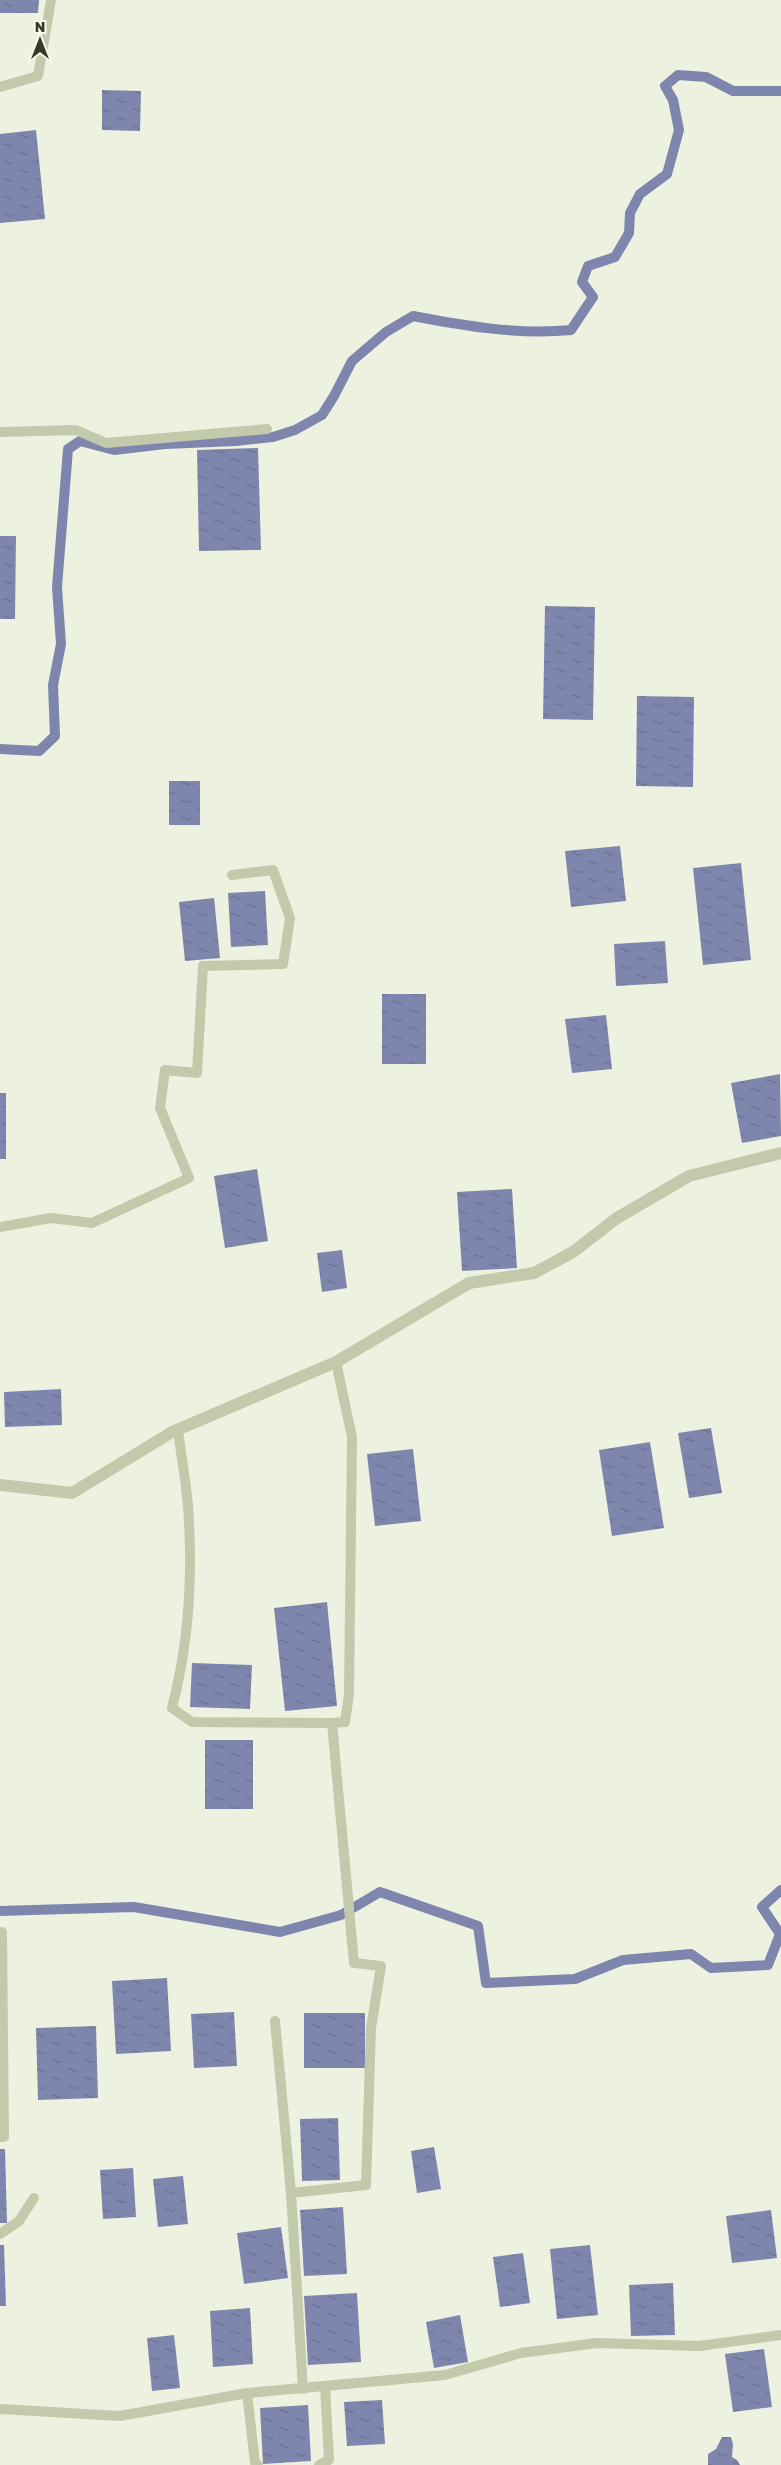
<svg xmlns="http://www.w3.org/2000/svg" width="781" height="2465" font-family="'Golos Text',sans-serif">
	<defs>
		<pattern id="water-ripples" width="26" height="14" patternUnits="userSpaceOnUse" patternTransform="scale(1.25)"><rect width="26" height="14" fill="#7f86ae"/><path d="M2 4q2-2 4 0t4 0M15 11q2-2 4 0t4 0" fill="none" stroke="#696f8e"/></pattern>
	</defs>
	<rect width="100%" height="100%" fill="#ecf2df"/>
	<g fill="url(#water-ripples)">
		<path d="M0 0H39L38 13H0Z"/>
		<path d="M102 90 141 91 140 131 102 130Z"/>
		<path d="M36 130 45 219 0 223V134Z"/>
		<path d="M258 448 261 550 199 551 197 450Z"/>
		<path d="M0 536H16L15 619H0Z"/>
		<path d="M545 606 595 607 593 720 543 719Z"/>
		<path d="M637 696 694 697 693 787 636 786Z"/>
		<rect x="169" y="781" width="31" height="44"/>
		<path d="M620 846 626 901 571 907 565 851Z"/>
		<path d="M741 863 751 960 703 965 693 868Z"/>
		<path d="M265 891 268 945 231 947 228 893Z"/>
		<path d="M214 898 220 958 185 961 179 902Z"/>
		<path d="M665 941 668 983 616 986 614 944Z"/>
		<rect x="382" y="994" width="44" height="70"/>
		<path d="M606 1015 612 1069 572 1073 565 1019Z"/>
		<path d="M780 1074 781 1136 742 1143 731 1083Z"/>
		<rect x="0" y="1093" width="6" height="66"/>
		<path d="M257 1169 268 1241 225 1248 214 1176Z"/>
		<path d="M512 1189 517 1268 462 1271 457 1192Z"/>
		<path d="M342 1250 347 1288 322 1292 317 1253Z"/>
		<path d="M61 1389 62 1425 5 1427 4 1392Z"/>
		<path d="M711 1428 722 1493 689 1498 678 1433Z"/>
		<path d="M650 1442 664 1528 612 1536 599 1450Z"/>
		<path d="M413 1449 421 1521 375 1526 367 1454Z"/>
		<path d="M327 1602 337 1706 285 1711 274 1608Z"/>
		<path d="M192 1663 252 1665 250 1709 190 1707Z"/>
		<rect x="205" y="1740" width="48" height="69"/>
		<path d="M167 1978 171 2051 116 2054 112 1981Z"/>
		<path d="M234 2012 237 2066 194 2068 191 2014Z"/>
		<rect x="304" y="2013" width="61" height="55"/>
		<path d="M96 2026 98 2098 38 2100 36 2028Z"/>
		<path d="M338 2118 340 2180 302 2181 300 2119Z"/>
		<path d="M434 2147 441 2189 417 2193 411 2151Z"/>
		<path d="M0 2149H5L7 2223H0Z"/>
		<path d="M133 2168 136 2217 103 2219 100 2170Z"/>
		<path d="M183 2176 188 2224 158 2227 153 2179Z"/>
		<path d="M343 2207 347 2274 304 2276 300 2210Z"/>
		<path d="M771 2210 777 2258 732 2263 726 2216Z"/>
		<path d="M281 2227 288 2278 244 2284 237 2233Z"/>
		<path d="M0 2245H4L6 2306H0Z"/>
		<path d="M590 2245 598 2315 557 2319 550 2249Z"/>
		<path d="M523 2253 530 2303 500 2307 493 2257Z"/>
		<path d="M673 2283 675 2335 631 2336 629 2285Z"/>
		<path d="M357 2293 361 2362 308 2365 304 2296Z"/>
		<path d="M250 2308 253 2364 213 2367 210 2311Z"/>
		<path d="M460 2315 468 2362 434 2368 426 2322Z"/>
		<path d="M174 2335 180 2388 152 2391 147 2338Z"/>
		<path d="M764 2349 772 2407 733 2412 725 2354Z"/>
		<path d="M382 2400 385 2444 347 2446 344 2402Z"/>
		<path d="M308 2405 311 2461 263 2464 260 2408Z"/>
		<path d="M722 2437H731L733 2444 732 2457 737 2460 740 2465H708V2454L716 2449Z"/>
	</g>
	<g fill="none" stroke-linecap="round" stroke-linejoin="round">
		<g stroke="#7f86ae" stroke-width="10">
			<path d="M0 749 39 751 55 736 53 685 61 644 57 587 68 449 80 441 114 450 165 444 236 441 273 437 295 430 322 415 334 396 352 361 386 332 413 316C465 326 518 335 571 330L593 297 582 282 588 266 615 257 629 233 630 213 640 194 667 174 679 130 673 100 665 86 678 75 706 77 733 91H781"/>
			<path d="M0 1911 134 1907 280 1932 341 1915 380 1892 478 1926 486 1983 575 1979 623 1960 691 1954 711 1968 768 1965 780 1934 762 1907 781 1890"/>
		</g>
		<g stroke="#c2caab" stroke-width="10">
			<path d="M0 87 38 76 51 0"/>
			<path d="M0 432 76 430 106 443 267 429"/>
			<path d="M0 1227 51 1218 92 1223 189 1178 160 1108 165 1070 197 1073 203 966 283 964 290 918 273 870 232 875"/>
			<path d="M178 1430C181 1455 186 1481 188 1506 193 1573 189 1643 172 1708L192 1722 332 1723"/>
			<path d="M275 2021 291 2193"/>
			<path d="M0 2137H4L2 1932"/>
			<path d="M0 2234 19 2221 34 2198"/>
			<path d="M303 2389 291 2193 366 2185 371 2028 381 1966 354 1963 332 1723 345 1722 349 1694 352 1437 336 1362"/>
			<path d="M247 2393 255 2463 258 2465"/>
			<path d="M0 2409 120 2416 247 2393 445 2375 521 2353 597 2343 699 2346 781 2335"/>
			<path d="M319 2465 329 2460 325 2386"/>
		</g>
		<path stroke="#c2caab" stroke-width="12" d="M0 1485 72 1493 172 1432 336 1362 469 1283 534 1273 573 1252 617 1218 689 1176 781 1153"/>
	</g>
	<g transform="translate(40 40)" stroke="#f5f9ec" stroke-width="4" paint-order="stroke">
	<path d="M0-4L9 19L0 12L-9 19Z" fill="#36382a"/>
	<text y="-8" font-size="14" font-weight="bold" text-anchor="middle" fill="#36382a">N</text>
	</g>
</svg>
